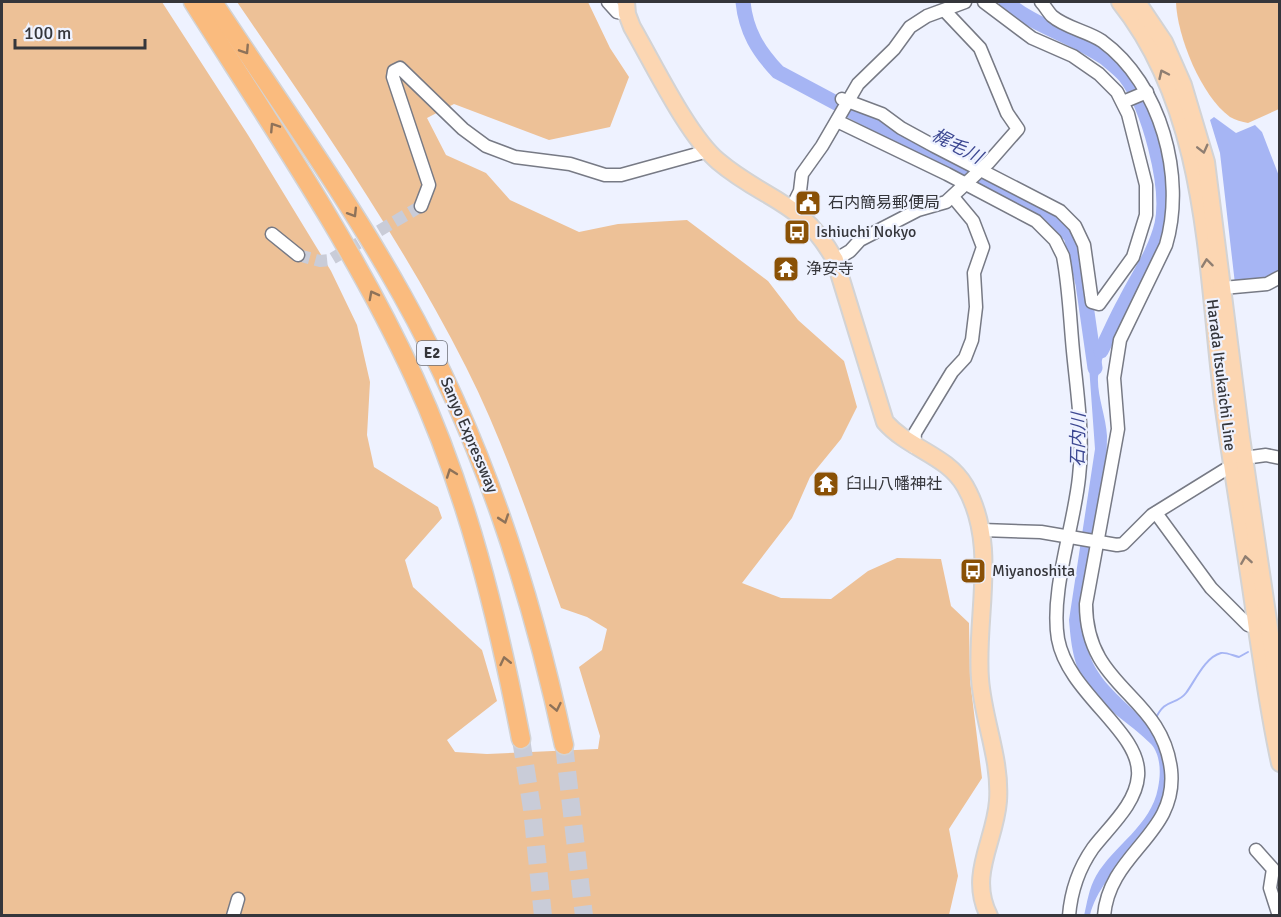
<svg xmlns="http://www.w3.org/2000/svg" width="1281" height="917" font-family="Signika,'Noto Sans JP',sans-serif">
	<rect width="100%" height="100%" fill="#eef2ff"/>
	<g fill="#edc197">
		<path d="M2 2H162L248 135 331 271 357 325 370 382 367 435 374 467 438 507 442 518 405 560 413 587 482 650 497 701 447 740 455 752 487 754 598 749 600 736 579 667 602 650 607 629 587 617 561 608C532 527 505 444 466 367 401 239 318 120 237 2H588L610 48 629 77 610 127 549 140 454 104 427 118 446 155 486 173 510 200 579 232 618 224 687 220 768 281 798 320 844 361 857 407 841 439 810 477 792 518 742 583 781 598 831 599 868 571 897 558 941 559 951 606 969 623 970 680 982 778 949 829 958 876 949 915 2 916Z"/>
		<path d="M1176 2H1279V109L1248 123C1242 122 1235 120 1230 117 1201 96 1177 36 1176 2Z"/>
	</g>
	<g fill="#a6b5f4">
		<path d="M1214 117 1236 133 1255 125 1262 132 1279 176V270L1259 282 1235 284 1220 153 1210 120Z"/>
		<path d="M1117 326C1109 342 1100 360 1098 377 1097 396 1106 416 1107 436 1107 491 1096 548 1090 602 1087 621 1083 638 1090 656 1110 708 1172 715 1166 789 1163 825 1102 869 1090 915L1084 916C1087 903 1089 888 1096 876 1114 845 1151 826 1158 788 1161 774 1161 755 1151 744 1130 723 1106 711 1087 685 1073 666 1071 643 1069 620L1095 449 1088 352Z"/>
	</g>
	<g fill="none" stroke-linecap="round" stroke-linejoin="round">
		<path stroke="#a6b5f4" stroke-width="2" d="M1155 720C1165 697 1176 706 1186 693 1195 681 1205 657 1221 653 1226 652 1234 656 1239 657L1248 652"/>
		<g stroke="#a6b5f4" stroke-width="15">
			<path d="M743 2C746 31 758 51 778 72L1046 215 1071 236 1083 284 1095 368"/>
			<path d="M1006 2C1034 26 1074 36 1105 58 1111 63 1120 70 1125 76 1149 107 1170 186 1162 224 1155 253 1138 276 1125 302 1116 318 1109 335 1101 351"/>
		</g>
		<path stroke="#c9ccd8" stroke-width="12" stroke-dasharray="12 6" stroke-linecap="butt" d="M298 255 320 261 330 260 421 206"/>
		<g stroke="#c9ccd8" stroke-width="18" stroke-dasharray="18 9" stroke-linecap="butt">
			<path d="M521 739 532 809 543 916"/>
			<path d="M564 745 584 916"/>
		</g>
		<g stroke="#777a85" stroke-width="15">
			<g id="minor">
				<path d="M608 2 617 12 627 14"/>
				<path d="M1041 2C1045 6 1048 12 1052 16 1066 28 1087 31 1102 41 1161 84 1186 177 1166 245L1120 340 1114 378 1118 429 1086 604C1086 690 1162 693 1171 770 1178 835 1109 852 1104 916"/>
				<path d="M842 99 882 114 901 128 934 146 1060 211 1075 226 1084 245 1092 302 1099 304 1133 257 1146 215V185L1128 114 1117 92 1099 74 1073 56 1032 38 984 2"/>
				<path d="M1123 102 1147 92"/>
				<path d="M837 121 947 174 1036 221 1055 240 1063 256C1069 287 1070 320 1073 351 1077 393 1084 436 1079 477 1074 527 1050 591 1058 639 1068 694 1142 732 1138 776 1136 804 1109 827 1093 848 1079 868 1071 891 1069 916"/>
				<path d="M421 206 429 185 393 77 394 71 400 68 463 129 486 146 515 157 570 164 605 175H621L708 151"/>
				<path d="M792 207 800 191 802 174 822 146 858 84 894 49 910 27 927 16 965 2"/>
				<path d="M272 234 298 255"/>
				<path d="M835 260 850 251 860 240 918 210 946 202 989 162 1018 129 1007 113 980 48 945 11"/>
				<path d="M1223 288 1267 284 1280 277"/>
				<path d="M914 447 915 433 952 372 965 358 972 340 976 307 974 273 983 247 973 221 953 197"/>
				<path d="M1156 513 1211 588 1248 625 1257 628"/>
				<path d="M982 530 1041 532 1117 545 1123 544 1152 515 1244 458 1266 455 1280 458"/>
				<path d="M1256 850 1273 869 1270 888 1279 916"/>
				<path d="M233 916 238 899"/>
			</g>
		</g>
		<g stroke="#d3d3d4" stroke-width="20">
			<g id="major">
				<path d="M626 2 627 14 632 27C653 63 688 136 718 161 765 201 801 199 835 260L885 422C909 449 947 455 965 486 999 545 975 616 980 679 983 720 1001 759 998 801 995 842 968 875 989 916"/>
				<path d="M1120 2C1210 115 1206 272 1224 409 1234 482 1247 555 1257 629 1264 674 1270 718 1280 763"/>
				<path d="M1137 2 1164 42 1183 85 1206 162 1241 437 1280 702"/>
			</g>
		</g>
		<g stroke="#d3d3d4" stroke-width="21">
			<g id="highway">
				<path d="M193 2C271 125 353 245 414 377 467 492 497 615 521 739"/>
				<path d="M213 2C277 99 345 193 402 295 481 436 530 587 564 745"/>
			</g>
		</g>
		<use href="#minor" stroke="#fff" stroke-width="12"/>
		<use href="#major" stroke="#fcd6b2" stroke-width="16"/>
		<use href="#highway" stroke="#fabb7e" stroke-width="18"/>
	</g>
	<defs><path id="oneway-chevron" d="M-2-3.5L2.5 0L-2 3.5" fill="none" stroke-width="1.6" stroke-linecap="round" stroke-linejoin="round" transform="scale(1.5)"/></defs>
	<g stroke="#8e7259">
		<use href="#oneway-chevron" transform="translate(245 50) rotate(57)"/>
		<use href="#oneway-chevron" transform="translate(274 127) rotate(-123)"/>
		<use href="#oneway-chevron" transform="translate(353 213) rotate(58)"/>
		<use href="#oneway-chevron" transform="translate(373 295) rotate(-118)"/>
		<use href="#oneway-chevron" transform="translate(451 473) rotate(-110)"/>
		<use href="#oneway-chevron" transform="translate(504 519) rotate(71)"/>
		<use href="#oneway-chevron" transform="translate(505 661) rotate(-103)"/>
		<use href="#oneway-chevron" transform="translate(556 707) rotate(78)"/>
	</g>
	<g stroke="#8f7e71">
		<use href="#oneway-chevron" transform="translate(1163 74) rotate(-115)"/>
		<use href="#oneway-chevron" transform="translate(1203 149) rotate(76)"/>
		<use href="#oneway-chevron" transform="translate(1207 263) rotate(-97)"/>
		<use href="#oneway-chevron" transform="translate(1246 560) rotate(-99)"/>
	</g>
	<defs>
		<g id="civic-square" transform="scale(1.35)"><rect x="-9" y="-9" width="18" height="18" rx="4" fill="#8a5106" stroke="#eef2ff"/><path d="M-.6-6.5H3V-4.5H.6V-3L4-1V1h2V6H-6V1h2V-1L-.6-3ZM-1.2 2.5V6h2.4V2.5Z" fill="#fff"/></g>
		<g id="bus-square" transform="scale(1.35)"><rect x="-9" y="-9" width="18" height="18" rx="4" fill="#8a5106" stroke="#eef2ff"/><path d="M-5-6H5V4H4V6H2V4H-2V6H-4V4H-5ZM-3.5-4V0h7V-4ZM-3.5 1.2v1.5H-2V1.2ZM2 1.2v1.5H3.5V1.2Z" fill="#fff"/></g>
		<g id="temple-square" transform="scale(1.35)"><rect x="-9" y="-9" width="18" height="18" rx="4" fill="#8a5106" stroke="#eef2ff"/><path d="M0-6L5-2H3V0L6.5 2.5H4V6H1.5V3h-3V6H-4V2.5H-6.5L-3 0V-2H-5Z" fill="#fff"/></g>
	</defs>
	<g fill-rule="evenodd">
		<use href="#civic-square" x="808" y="203"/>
		<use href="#bus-square" x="797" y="232"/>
		<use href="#temple-square" x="786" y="269"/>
		<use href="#temple-square" x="826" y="484"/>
		<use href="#bus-square" x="973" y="571"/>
	</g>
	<g text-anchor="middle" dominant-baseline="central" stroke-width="4.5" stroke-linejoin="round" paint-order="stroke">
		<rect fill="#eef2ff" stroke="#6c6e76" stroke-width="1.5" x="417" y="341" width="30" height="24" rx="4.5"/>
		<g font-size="15" font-weight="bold" fill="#35363b">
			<text x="432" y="353">E2</text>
		</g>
		<g font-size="16" fill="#35363b" stroke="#eef2ff" text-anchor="start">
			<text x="828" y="203">石内簡易郵便局</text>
			<text x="816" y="232">Ishiuchi Nokyo</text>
			<text x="806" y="269">浄安寺</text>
			<text x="846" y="484">臼山八幡神社</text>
			<text x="992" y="571">Miyanoshita</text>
		</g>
		<g font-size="16" fill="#35363b" stroke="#eef2ff">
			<text transform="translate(1221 375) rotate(83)">Harada Itsukaichi Line</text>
			<text transform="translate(469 435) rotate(67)">Sanyo Expressway</text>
		</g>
		<g font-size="18" font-style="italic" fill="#3d4892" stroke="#eef2ff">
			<text transform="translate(957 146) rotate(28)">梶毛川</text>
			<text transform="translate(1078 440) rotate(-89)">石内川</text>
		</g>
	</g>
	<rect width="1281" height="917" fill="none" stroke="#35363b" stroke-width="6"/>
	<path d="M15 39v9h130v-9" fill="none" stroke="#35363b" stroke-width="3"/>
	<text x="24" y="39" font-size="18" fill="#35363b" stroke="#eef2ff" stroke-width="4.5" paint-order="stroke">100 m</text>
</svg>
